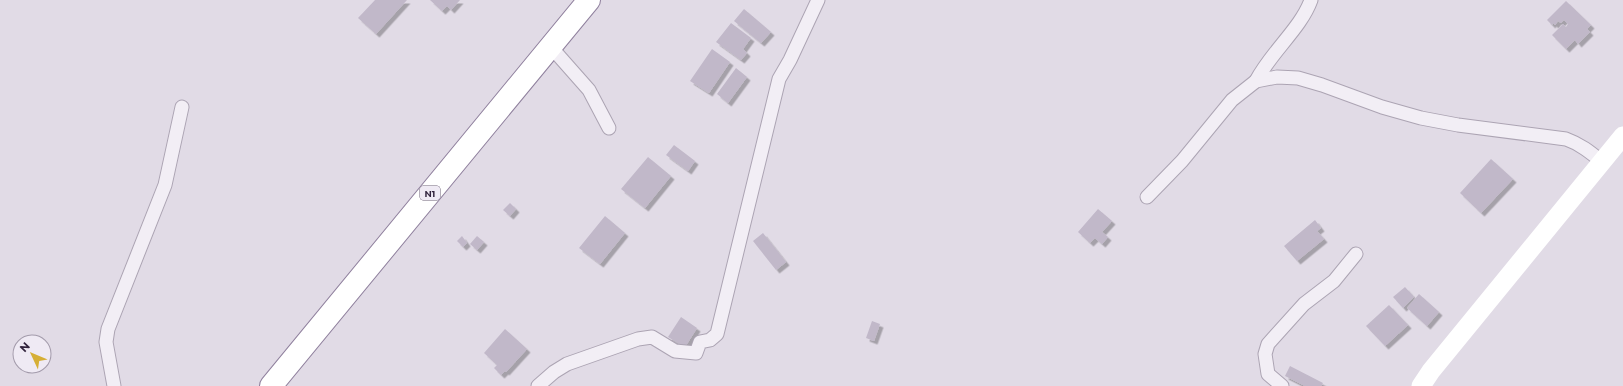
<svg xmlns="http://www.w3.org/2000/svg" width="1623" height="386" font-family="Montserrat,sans-serif">
	<defs>
		<filter id="shadow"><feDropShadow dx="3.5" dy="3.5" stdDeviation="0" flood-color="#0004"/></filter>
	</defs>
	<rect width="100%" height="100%" fill="#e1dbe6"/>
	<g fill="#c1b8c9" filter="url(#shadow)">
		<path d="M375 0H407L376 34 358 18Z"/>
		<path d="M430 0H460L451 10 447 6 442 11Z"/>
		<path d="M1566 1 1591 25 1587 29 1590 32 1578 44 1575 40 1566 49 1552 35 1563 24 1566 27 1568 24 1564 20 1561 23 1558 21 1555 25 1553 23 1552 25 1547 20Z"/>
		<path d="M744 9 771 32 761 43 734 21Z"/>
		<path d="M731 23 751 38 743 49 747 53 741 60 716 42Z"/>
		<path d="M712 49 730 62 709 93 690 81Z"/>
		<path d="M736 68 747 77 728 103 717 94Z"/>
		<path d="M674 145 695 161 688 171 666 155Z"/>
		<path d="M648 157 671 176 645 208 621 189Z"/>
		<path d="M1491 159 1513 179 1481 213 1460 193Z"/>
		<path d="M510 203 516 209 510 216 503 210Z"/>
		<path d="M1098 209 1112 221 1102 232 1108 237 1102 244 1095 238 1090 243 1078 232Z"/>
		<path d="M605 216 625 233 600 264 579 248Z"/>
		<path d="M1315 220 1321 228 1317 231 1324 239 1297 261 1284 246Z"/>
		<path d="M763 233 786 262 776 270 753 241Z"/>
		<path d="M462 236 467 243 463 247 457 241Z"/>
		<path d="M477 236 484 242 477 250 470 244Z"/>
		<path d="M1405 287 1414 297 1403 308 1393 297Z"/>
		<path d="M1419 294 1439 312 1427 326 1407 308Z"/>
		<path d="M1389 305 1408 325 1385 346 1366 326Z"/>
		<path d="M681 317 697 328 685 347 668 337Z"/>
		<path d="M872 321 880 324 874 341 866 338Z"/>
		<path d="M505 329 527 349 506 372 505 371 501 375 494 368 497 365 484 353Z"/>
		<path d="M1290 366 1323 383 1321 386H1305L1285 376Z"/>
	</g>
	<g fill="none" stroke-linecap="round" stroke-linejoin="round">
		<g stroke="#aca4b3" stroke-width="15">
			<g id="street">
				<path d="M551 47 589 90 609 128"/>
				<path d="M1256 81C1271 52 1301 28 1311 0"/>
				<path d="M1147 197 1182 161 1232 100 1256 81 1277 77 1298 78 1322 85 1382 107 1421 118 1458 125 1566 139C1580 144 1590 152 1601 161"/>
				<path d="M114 386 106 342 108 329 165 185 182 107"/>
				<path d="M538 386 554 372 567 364 638 339 652 337 675 351 696 353 700 342 710 340 717 334 779 79 790 60 818 0"/>
				<path d="M1282 386 1268 374 1265 354 1268 344 1304 304 1334 281 1356 254"/>
			</g>
		</g>
		<g stroke="#90819e" stroke-width="24">
			<path id="highway" d="M271 386 589 0"/>
		</g>
		<use href="#street" stroke="#f2eef5" stroke-width="13"/>
		<path stroke="#fff" stroke-width="19" d="M1421 386 1431 371 1623 136"/>
		<use href="#highway" stroke="#fff" stroke-width="22"/>
	</g>
	<g text-anchor="middle" dominant-baseline="central" stroke-width="3.5" stroke-linejoin="round" paint-order="stroke">
		<rect fill="#efeaf4" stroke="#6b5f74" stroke-width="1" x="420" y="186" width="20" height="14" rx="3"/>
		<g font-size="9" font-weight="bold" fill="#32243d">
			<text x="430" y="193">N1</text>
		</g>
	</g>
	<g transform="translate(32 354) rotate(314)"><circle r="19" fill="#efeaf4" stroke="#a39bab"/>
	<path d="M0-3L7 15L0 10L-7 15Z" fill="#d6af36"/>
	<text y="-6" font-size="11" font-weight="bold" text-anchor="middle" fill="#32243d">N</text>
	</g>
</svg>
